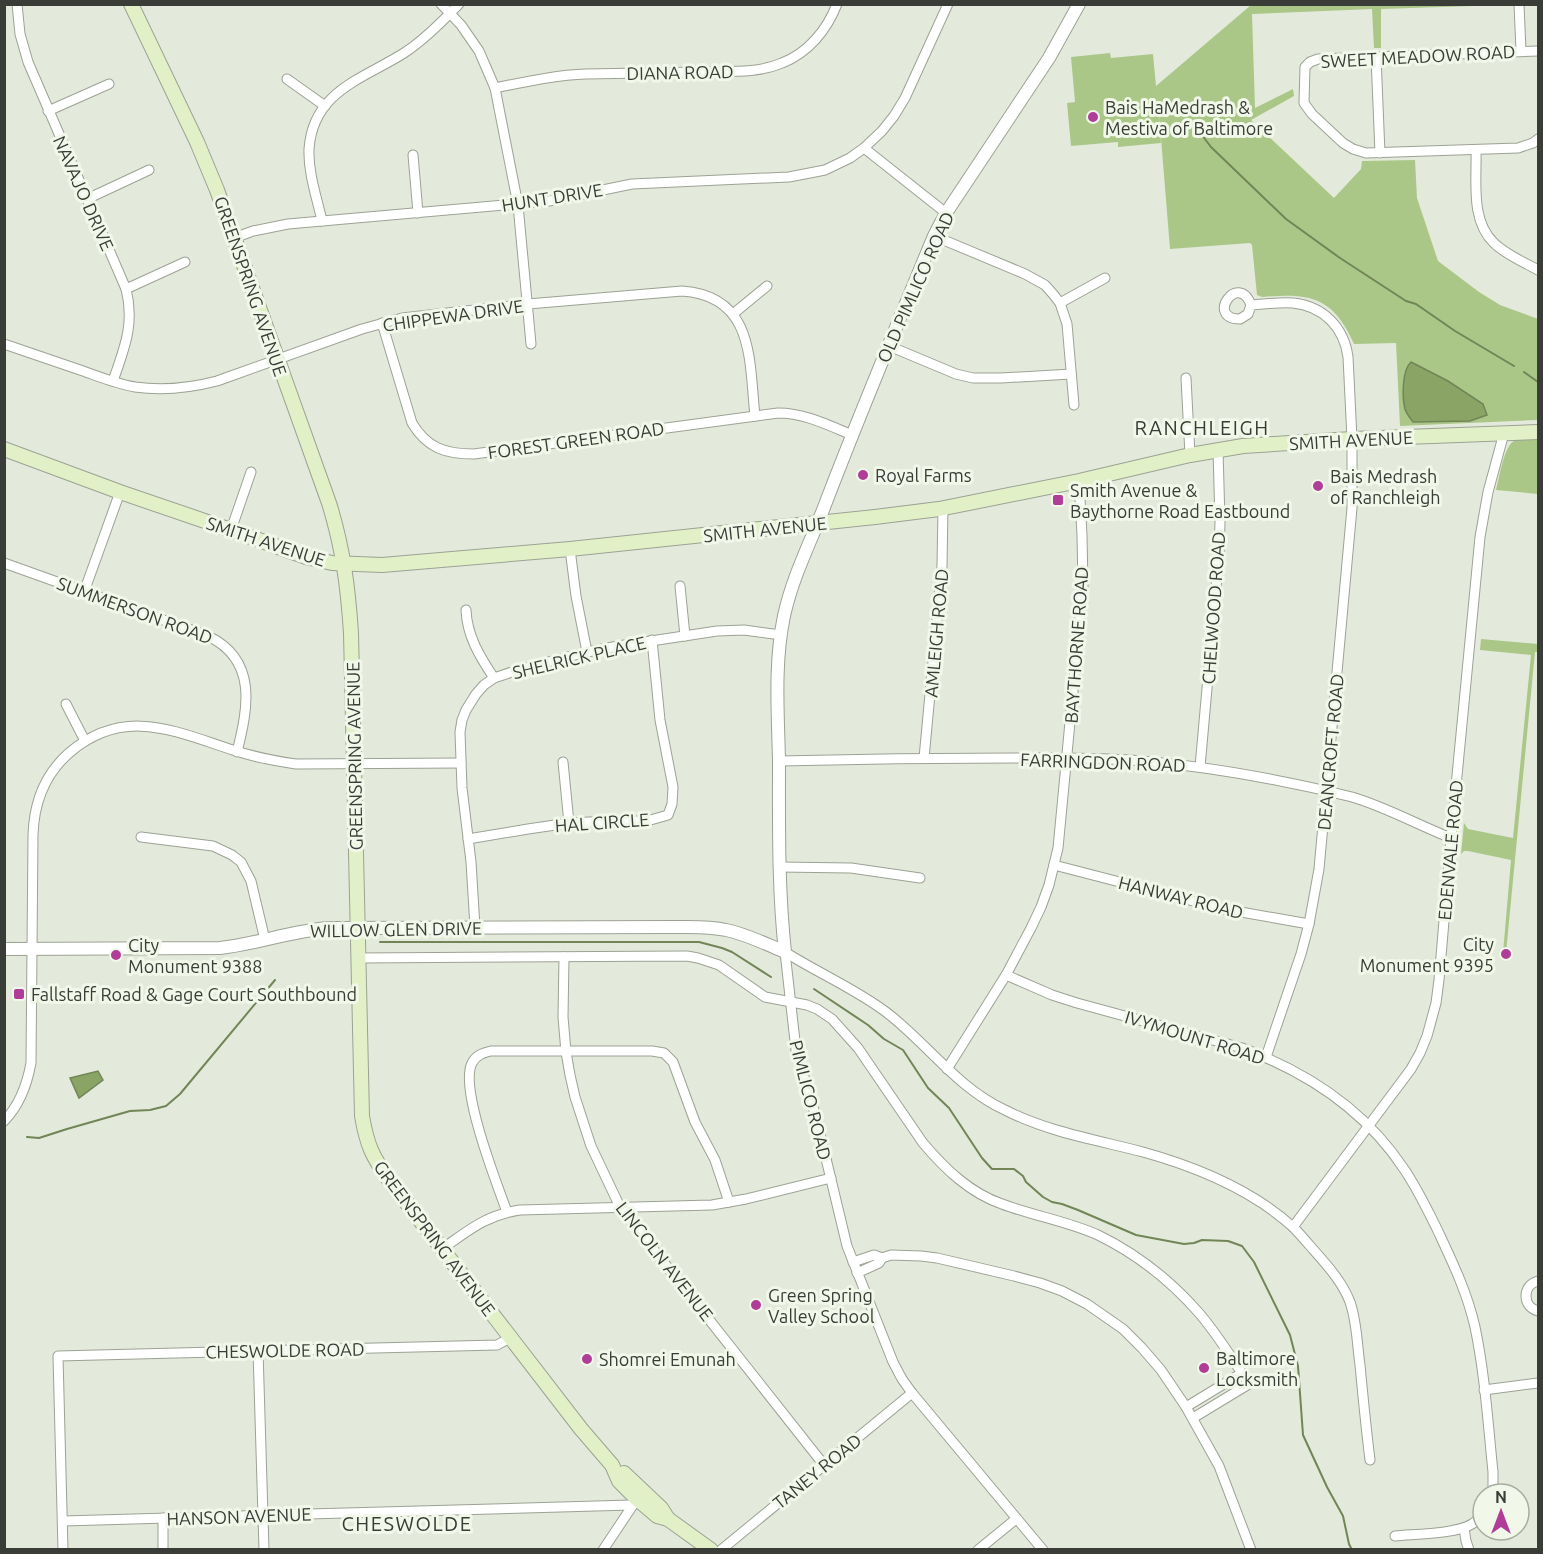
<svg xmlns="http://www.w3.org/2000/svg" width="1543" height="1554" font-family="Ubuntu,sans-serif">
	<rect width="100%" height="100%" fill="#e3eadb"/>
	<g fill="#abc788">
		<path d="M1251 5H1503L1381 9V48H1374L1372 9 1252 14 1255 108 1293 89 1294 96 1251 120 1334 198 1361 169 1362 161 1415 160 1417 198 1438 261 1479 292 1500 305 1538 319V420L1400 426 1396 343 1354 344C1333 297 1311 293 1262 297L1257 295 1252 245 1250 243 1170 249 1157 89 1161 143 1118 147V142L1071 146 1067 103 1075 102 1071 57 1110 53 1111 58 1153 54 1156 86Z"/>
		<path d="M1538 438V494L1496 490C1499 479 1504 446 1514 441 1521 437 1531 439 1538 438Z"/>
		<path d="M1481 639 1538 644V652H1535L1506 953H1503L1511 860 1468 851H1464L1461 854 1464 823 1468 829 1513 838 1531 655 1480 650Z"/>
	</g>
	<g fill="#89a465" stroke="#718557" stroke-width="1.5">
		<path d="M1411 362 1448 381 1483 404 1487 415 1470 421 1413 422C1410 418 1406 413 1405 409 1402 397 1402 370 1411 362Z"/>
		<path d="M98 1071 103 1080 79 1098 70 1078Z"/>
	</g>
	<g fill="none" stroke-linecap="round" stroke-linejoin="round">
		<g stroke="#718557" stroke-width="2">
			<path d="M1201 134 1211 147 1286 219 1340 258 1406 301 1416 304 1455 331 1514 366"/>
			<path d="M1524 372 1538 382"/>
			<path d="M380 942H699L722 948 732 952 771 977"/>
			<path d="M814 989 868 1025 884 1039 903 1050 928 1088 949 1108 982 1158 992 1169H1014L1023 1176 1026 1182 1043 1197 1052 1202 1062 1204 1078 1210 1136 1235 1184 1244 1194 1243 1202 1240 1228 1241 1242 1246 1254 1262 1290 1335 1298 1366 1303 1435 1327 1487 1343 1516 1349 1544 1352 1550"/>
			<path d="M27 1137 39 1138 67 1129 130 1111 150 1110 166 1106 180 1094 275 980"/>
		</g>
		<g stroke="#9ca294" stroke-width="11">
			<g id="minor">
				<path d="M17 4 20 34 28 62 126 289C135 324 124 349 113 381"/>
				<path d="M441 4 461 25 479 51 495 88 518 205 531 344"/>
				<path d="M1519 4 1521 51"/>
				<path d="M1538 51 1318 59 1310 62 1305 67 1304 103 1312 114 1343 143 1353 149 1366 153 1518 148 1533 143 1538 139"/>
				<path d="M1376 57 1380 153"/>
				<path d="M287 79 325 106"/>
				<path d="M495 88C525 82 555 75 586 74 624 73 662 73 700 72 728 71 756 74 782 63 808 53 827 30 837 4"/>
				<path d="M48 111 109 84"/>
				<path d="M864 148 946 213"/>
				<path d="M1476 150C1477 181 1470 220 1494 243 1506 255 1524 262 1538 270"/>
				<path d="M413 155 418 213"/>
				<path d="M87 199 149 170"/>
				<path d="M322 221C317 198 308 173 309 149 313 91 363 79 404 53 424 40 442 22 459 4"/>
				<path d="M934 236 1025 274 1045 285 1053 294 1060 303 1067 324 1074 405"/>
				<path d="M234 238 253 231 288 224 549 201 632 184 789 177 825 170 850 158 864 148 882 131 894 116 905 98 948 4"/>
				<path d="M126 289 185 262"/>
				<path d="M1060 303 1105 278"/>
				<path d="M1251 305C1238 271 1205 319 1240 319L1248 314 1251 305C1264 304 1279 302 1293 303 1323 306 1344 327 1348 357L1352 439V508L1319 869 1309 924 1301 954 1266 1057"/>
				<path d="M733 314 767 286"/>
				<path d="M382 323 412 423C427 448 445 454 474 454L778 413C804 413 828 425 852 435"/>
				<path d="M4 344C31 353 57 362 83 371 100 377 117 384 135 387 163 391 190 388 217 381L362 329 402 318 528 304 682 291C755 296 749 361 755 416"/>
				<path d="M889 346 956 374 973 378H1001L1071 374"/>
				<path d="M1186 378 1190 455"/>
				<path d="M231 530 251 472"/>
				<path d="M570 549 576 596 587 652"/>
				<path d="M4 563 208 636C258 660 248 708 237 752"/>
				<path d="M680 586 685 636"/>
				<path d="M84 592 120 492"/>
				<path d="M466 610C467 636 480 657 494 678"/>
				<path d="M66 704 85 741"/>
				<path d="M924 758 942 566 943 508"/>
				<path d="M779 761C858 759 936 758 1015 758 1057 758 1100 757 1142 761 1213 767 1283 780 1352 797 1386 807 1418 825 1451 838"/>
				<path d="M563 762 569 823"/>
				<path d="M1200 767 1219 554 1220 522 1218 449"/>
				<path d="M141 837 213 846 232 855 241 862 251 881 265 940"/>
				<path d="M468 839 528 829 569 823 610 821H647L668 815 672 804 673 787 660 720 652 640"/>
				<path d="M1054 865 1224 909 1309 924"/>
				<path d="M779 867 851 868 920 878"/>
				<path d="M475 927 471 862 462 788 460 732 462 720 466 710 476 694 484 685 494 678 521 669 587 652 618 646 717 631 744 630 781 635"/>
				<path d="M785 952C818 973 854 988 886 1012 927 1043 957 1088 1005 1110 1048 1132 1097 1140 1143 1152 1197 1167 1251 1189 1293 1227 1299 1233 1305 1240 1311 1247 1326 1264 1342 1281 1350 1302 1357 1322 1357 1344 1360 1365 1363 1397 1366 1428 1370 1460"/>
				<path d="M785 952 796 1050 816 1117 847 1246 893 1362 902 1379 912 1393 1043 1550"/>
				<path d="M564 957 563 1017 566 1052 570 1075 575 1097 591 1146 620 1207 824 1465"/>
				<path d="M358 958 687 956 698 958 719 965 765 997 807 1005 817 1009 832 1019 858 1048 923 1143C945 1169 970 1193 1002 1204 1034 1216 1067 1221 1098 1235 1137 1254 1171 1281 1199 1313 1218 1335 1233 1360 1249 1384L1193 1418"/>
				<path d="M1006 975 1052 995 1077 1003 1242 1048C1307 1072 1365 1110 1404 1169 1417 1188 1427 1209 1437 1229 1452 1261 1467 1292 1475 1327 1485 1375 1488 1424 1493 1472V1488L1492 1494"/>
				<path d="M947 1069 1006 975 1031 928 1041 907 1049 885 1058 848 1083 586 1082 535 1079 481"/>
				<path d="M4 1121C20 1105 27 1085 31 1063L33 835C34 803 45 774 69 753 124 706 174 731 233 750 254 757 275 761 296 764L461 763"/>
				<path d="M507 1212C497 1184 459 1088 472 1063 476 1055 483 1053 491 1051H652L664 1053 673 1062 695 1122 715 1160 729 1202"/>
				<path d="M1293 1227 1411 1069 1420 1053 1427 1036 1436 1003 1439 980 1451 838 1480 537 1488 492 1504 433"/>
				<path d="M442 1249C469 1230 486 1215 520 1210L712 1205 746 1199 831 1178"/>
				<path d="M853 1262 874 1255 882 1258 891 1255 921 1256 937 1258 1014 1276 1040 1283 1062 1291 1087 1304 1123 1329 1142 1348 1161 1370 1186 1407 1219 1466 1251 1550"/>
				<path d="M857 1273 879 1263 882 1258"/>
				<path d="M1538 1281C1522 1285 1522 1307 1538 1311"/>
				<path d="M258 1350 264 1550"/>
				<path d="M1484 1390 1538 1383"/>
				<path d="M1186 1407 1242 1373"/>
				<path d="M163 1518V1550"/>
				<path d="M63 1521 631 1505"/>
				<path d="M1464 1528 1466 1541 1469 1550"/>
				<path d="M1395 1536C1415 1534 1456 1534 1472 1524 1477 1521 1480 1517 1483 1513"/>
				<path d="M63 1550 58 1356 497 1345 510 1338"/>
				<path d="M603 1550 635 1502"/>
				<path d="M721 1550 912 1393"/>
				<path d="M978 1550 1016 1519"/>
			</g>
		</g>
		<g stroke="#9ca294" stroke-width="14">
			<path id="tertiary" d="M4 949 220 948C257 944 291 931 328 928L673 927C691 927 709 926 726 930 746 934 766 944 785 952 778 888 779 825 779 761 778 714 774 663 784 616 792 579 809 545 823 510 858 418 896 327 934 236L946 213 1049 58 1079 4"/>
		</g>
		<g stroke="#9ca294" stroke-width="16">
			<g id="secondary">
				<path d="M131 4 197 142 217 190 329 503C343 548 348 587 351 633L362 1116C367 1145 372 1156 389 1180L581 1429 612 1465 619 1481 637 1499 657 1516 668 1519"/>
				<path d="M4 449 120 492 231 530 306 557 332 563 382 565 570 549 875 517 939 509 1079 481 1190 455 1243 446 1352 439 1538 432"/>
				<path d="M624 1473 661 1508 668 1519 711 1550"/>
			</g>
		</g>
		<use href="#minor" stroke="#fff" stroke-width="9"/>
		<use href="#tertiary" stroke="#fff" stroke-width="12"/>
		<use href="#secondary" stroke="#e1f0c7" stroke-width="14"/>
	</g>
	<g fill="#b03d97" stroke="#f1f8e9" stroke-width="2">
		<circle cx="1093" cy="117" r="6"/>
		<circle cx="863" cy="475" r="6"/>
		<circle cx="1318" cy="486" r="6"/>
		<rect x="1052" y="494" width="12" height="12" rx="3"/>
		<circle cx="1506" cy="954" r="6"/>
		<circle cx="116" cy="955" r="6"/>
		<rect x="13" y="988" width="12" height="12" rx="3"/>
		<circle cx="756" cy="1305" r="6"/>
		<circle cx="587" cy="1359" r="6"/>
		<circle cx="1204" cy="1368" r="6"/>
	</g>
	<g text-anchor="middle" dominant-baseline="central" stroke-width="6" stroke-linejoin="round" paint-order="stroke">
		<g font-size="18" fill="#3a3d37" stroke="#f1f8e9">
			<text transform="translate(1418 56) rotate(-3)">SWEET MEADOW ROAD</text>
			<text transform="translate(680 72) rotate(-1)">DIANA ROAD</text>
			<text transform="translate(84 193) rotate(66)">NAVAJO DRIVE</text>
			<text transform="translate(552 197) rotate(-9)">HUNT DRIVE</text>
			<text transform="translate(251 286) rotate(71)">GREENSPRING AVENUE</text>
			<text transform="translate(915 287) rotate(-66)">OLD PIMLICO ROAD</text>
			<text transform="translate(453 315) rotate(-8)">CHIPPEWA DRIVE</text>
			<text transform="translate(576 440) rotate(-8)">FOREST GREEN ROAD</text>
			<text transform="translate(1351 440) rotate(-3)">SMITH AVENUE</text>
			<text transform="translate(765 529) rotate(-6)">SMITH AVENUE</text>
			<text transform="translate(266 541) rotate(18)">SMITH AVENUE</text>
			<text transform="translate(1213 608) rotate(-86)">CHELWOOD ROAD</text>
			<text transform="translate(135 610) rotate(20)">SUMMERSON ROAD</text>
			<text transform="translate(936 633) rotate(-85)">AMLEIGH ROAD</text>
			<text transform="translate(1076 645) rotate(-86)">BAYTHORNE ROAD</text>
			<text transform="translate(579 657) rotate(-13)">SHELRICK PLACE</text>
			<text transform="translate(1330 752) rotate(-85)">DEANCROFT ROAD</text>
			<text transform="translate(354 756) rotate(-91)">GREENSPRING AVENUE</text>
			<text transform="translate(1103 762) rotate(2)">FARRINGDON ROAD</text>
			<text transform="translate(602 822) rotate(-4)">HAL CIRCLE</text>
			<text transform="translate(1450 850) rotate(-85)">EDENVALE ROAD</text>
			<text transform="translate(1181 897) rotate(14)">HANWAY ROAD</text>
			<text transform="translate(396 929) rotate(-1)">WILLOW GLEN DRIVE</text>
			<text transform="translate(1195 1037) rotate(17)">IVYMOUNT ROAD</text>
			<text transform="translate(811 1100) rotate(76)">PIMLICO ROAD</text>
			<text transform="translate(435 1238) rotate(53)">GREENSPRING AVENUE</text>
			<text transform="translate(665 1261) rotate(52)">LINCOLN AVENUE</text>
			<text transform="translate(285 1350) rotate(-1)">CHESWOLDE ROAD</text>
			<text transform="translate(817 1471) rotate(-39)">TANEY ROAD</text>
			<text transform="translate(239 1516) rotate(-2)">HANSON AVENUE</text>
		</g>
		<g font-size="18" fill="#3a3d37" stroke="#f1f8e9" text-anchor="start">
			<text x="1105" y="107">Bais HaMedrash &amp;<tspan x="1105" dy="21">Mestiva of Baltimore</tspan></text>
			<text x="875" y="475">Royal Farms</text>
			<text x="1330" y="476">Bais Medrash<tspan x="1330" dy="21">of Ranchleigh</tspan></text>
			<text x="1070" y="490">Smith Avenue &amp;<tspan x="1070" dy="21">Baythorne Road Eastbound</tspan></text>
			<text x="1494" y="944" text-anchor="end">City<tspan x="1494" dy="21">Monument 9395</tspan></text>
			<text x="128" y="945">City<tspan x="128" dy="21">Monument 9388</tspan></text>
			<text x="31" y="994">Fallstaff Road &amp; Gage Court Southbound</text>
			<text x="768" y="1295">Green Spring<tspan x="768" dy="21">Valley School</tspan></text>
			<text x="1216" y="1358">Baltimore<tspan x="1216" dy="21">Locksmith</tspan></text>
			<text x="599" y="1359">Shomrei Emunah</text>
		</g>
		<g font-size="20" letter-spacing="1.5" fill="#3a3d37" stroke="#f1f8e9">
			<text x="1202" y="427">RANCHLEIGH</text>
			<text x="407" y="1523">CHESWOLDE</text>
		</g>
	</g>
	<rect width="1543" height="1554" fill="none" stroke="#3a3d37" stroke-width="12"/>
	<g transform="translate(1501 1512)"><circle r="28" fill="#f1f8e9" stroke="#a8ada2" stroke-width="1.5"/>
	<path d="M0-4.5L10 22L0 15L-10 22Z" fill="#b03d97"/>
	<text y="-9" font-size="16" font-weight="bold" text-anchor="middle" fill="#3a3d37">N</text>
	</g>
</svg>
